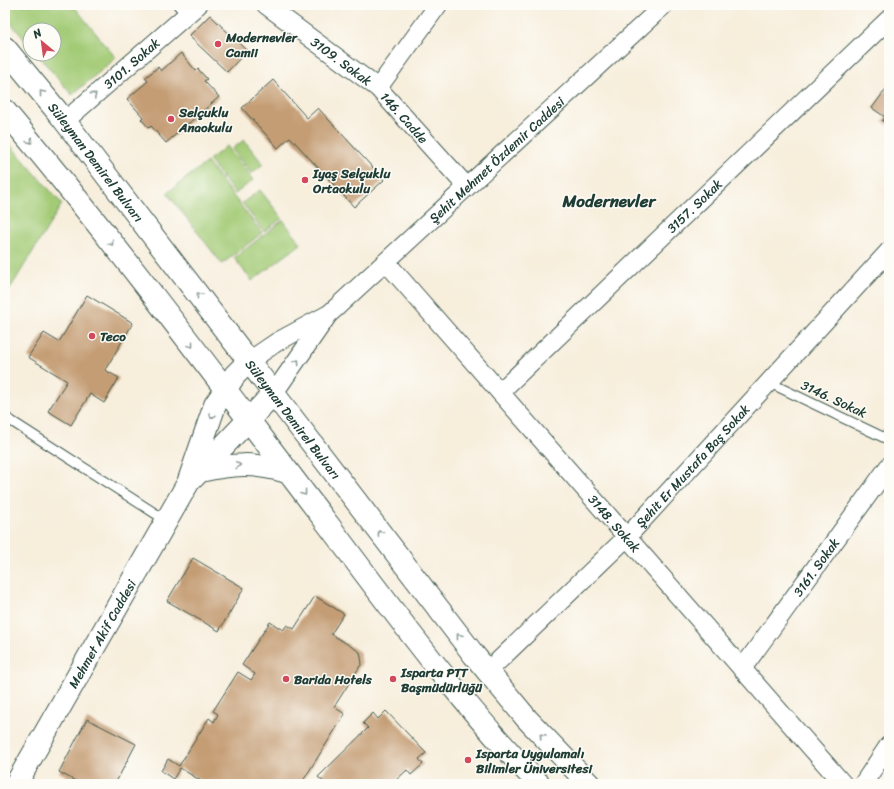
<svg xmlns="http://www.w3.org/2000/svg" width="894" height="789" font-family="Sriracha,sans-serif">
	<rect width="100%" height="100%" fill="#fdfcf7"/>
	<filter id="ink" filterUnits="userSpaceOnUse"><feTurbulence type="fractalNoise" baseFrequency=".025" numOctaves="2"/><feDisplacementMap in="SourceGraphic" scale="8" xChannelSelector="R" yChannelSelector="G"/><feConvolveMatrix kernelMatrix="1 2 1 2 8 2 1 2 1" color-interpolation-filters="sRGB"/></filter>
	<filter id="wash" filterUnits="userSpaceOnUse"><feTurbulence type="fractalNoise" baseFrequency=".012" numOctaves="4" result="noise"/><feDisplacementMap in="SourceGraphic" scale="16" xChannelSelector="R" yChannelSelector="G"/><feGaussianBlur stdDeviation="0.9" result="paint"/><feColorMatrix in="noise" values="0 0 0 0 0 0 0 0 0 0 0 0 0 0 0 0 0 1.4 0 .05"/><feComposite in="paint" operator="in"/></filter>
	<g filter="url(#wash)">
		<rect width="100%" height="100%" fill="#f7eedc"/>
		<g fill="#a3cb76" stroke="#618455">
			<path d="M5 5H73L116 58 72 95 37 54H54V30H30V46L5 16Z"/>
			<path d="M5 139 62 204 5 297Z"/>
			<path d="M244 140 263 164 251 174 232 149Z"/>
			<path d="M227 146 253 180 235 194 209 160Z"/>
			<path d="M207 162 262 233 222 264 167 193Z"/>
			<path d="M260 190 282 218 264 232 242 203Z"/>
			<path d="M283 220 301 244 252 281 234 258Z"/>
		</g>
		<g id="blocks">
			<g fill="#c49d75">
				<path d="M210 15 247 51 227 72 189 36Z"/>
				<path d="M181 53 196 71 198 69 207 79 204 81 219 97 166 143 151 126 149 128 141 119 143 117 127 99 148 81 145 78 158 67 161 71Z"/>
				<path d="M273 80 307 118 318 108 384 180 354 207 290 137 278 148 242 108Z"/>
				<path d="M889 85V126L882 121 885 117 872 108Z"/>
				<path d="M87 295 133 323 105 370 119 378 104 403 90 394 71 425 48 411 67 381 28 357 44 333 59 342Z"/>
				<path d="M193 558 244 588 219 631 167 601Z"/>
				<path d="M315 596 344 614 331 634 360 652 362 663 334 707 345 714 301 784H206L180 768 173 779 161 771 168 759 179 766 209 718 214 722 218 714 213 711 238 672 251 680 255 674 242 665 270 622 283 630 287 625 294 629Z"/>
				<path d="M386 711 426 753 419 759 423 764 411 775 407 770 392 784H326L318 777 368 728 363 723 373 713 378 719Z"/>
				<path d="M87 719 136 744 115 784H81L59 772Z"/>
			</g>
		</g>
	</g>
	<g filter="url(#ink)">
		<use href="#blocks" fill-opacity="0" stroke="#3f584d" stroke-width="1"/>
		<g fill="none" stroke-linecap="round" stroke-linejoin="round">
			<g stroke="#3f584d" stroke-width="11">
				<g id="lane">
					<path d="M178 5 186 15"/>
					<path d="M768 382 889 440"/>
					<path d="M5 417 167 521"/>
				</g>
			</g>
			<g stroke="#3f584d" stroke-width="20">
				<g id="street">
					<path id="s1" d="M266 5 378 88"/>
					<path id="s2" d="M438 5 378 88 467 187"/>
					<path id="s3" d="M65 121 198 5"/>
					<path id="s4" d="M386 262 843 784"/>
					<path d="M249 361 277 342 327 315"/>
					<path id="s5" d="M500 392 889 19"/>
					<path id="s6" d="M274 393 328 315 664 5"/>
					<path id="s7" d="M742 669 889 466"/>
					<path id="s8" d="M488 671 627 537 889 251"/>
					<path d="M863 784 889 745"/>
				</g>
			</g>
			<g stroke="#3f584d" stroke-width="24">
				<g id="secondary">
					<path d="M200 471C232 464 255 462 287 472"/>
					<path d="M193 478 274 393"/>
					<path id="s9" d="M16 784 188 483 215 405 235 375 249 361"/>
				</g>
			</g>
			<g stroke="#3f584d" stroke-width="24">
				<g id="primary">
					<path id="s10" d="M5 48 61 116 474 655 527 719 589 784"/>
					<path d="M5 111C117 244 221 384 327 523 394 612 461 704 539 784"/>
				</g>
			</g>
			<use href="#lane" stroke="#fff" stroke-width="9"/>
			<use href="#street" stroke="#fff" stroke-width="18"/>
			<use href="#secondary" stroke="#fff" stroke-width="22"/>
			<use href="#primary" stroke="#fff" stroke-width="22"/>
		</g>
		<defs><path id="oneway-chevron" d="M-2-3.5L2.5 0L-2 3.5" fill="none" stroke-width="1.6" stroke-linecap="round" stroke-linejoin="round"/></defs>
		<g stroke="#8f9e9a">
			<use href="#oneway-chevron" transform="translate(42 93) rotate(-130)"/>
			<use href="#oneway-chevron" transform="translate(94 95) rotate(-41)"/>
			<use href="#oneway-chevron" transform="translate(30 141) rotate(52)"/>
			<use href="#oneway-chevron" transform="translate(111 243) rotate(52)"/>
			<use href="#oneway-chevron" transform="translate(199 295) rotate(-127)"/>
			<use href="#oneway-chevron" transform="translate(191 345) rotate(52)"/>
			<use href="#oneway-chevron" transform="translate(297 362) rotate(-55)"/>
			<use href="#oneway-chevron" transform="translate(212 416) rotate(110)"/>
			<use href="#oneway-chevron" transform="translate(238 465) rotate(-3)"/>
			<use href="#oneway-chevron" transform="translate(304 493) rotate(53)"/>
			<use href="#oneway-chevron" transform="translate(380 533) rotate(-127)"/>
			<use href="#oneway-chevron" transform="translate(459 636) rotate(-128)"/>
			<use href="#oneway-chevron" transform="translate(542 736) rotate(-133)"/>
		</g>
	</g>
	<g fill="#d1495b" stroke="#fdfcf7" stroke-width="1.5">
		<circle cx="218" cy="44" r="4"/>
		<circle cx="171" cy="119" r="4"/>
		<circle cx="305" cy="180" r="4"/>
		<circle cx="92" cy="336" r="4"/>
		<circle cx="286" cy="679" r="4"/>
		<circle cx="393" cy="679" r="4"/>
		<circle cx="468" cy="760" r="4"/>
	</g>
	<g text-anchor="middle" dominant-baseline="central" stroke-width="3" stroke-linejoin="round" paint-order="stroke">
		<g font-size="13" font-weight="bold" fill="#1f3d34" stroke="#fdfcf7" text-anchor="start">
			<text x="226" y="37">Modernevler<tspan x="226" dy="15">Camii</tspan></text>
			<text x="179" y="112">Selçuklu<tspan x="179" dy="15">Anaokulu</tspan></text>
			<text x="313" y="173">Iyaş Selçuklu<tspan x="313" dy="15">Ortaokulu</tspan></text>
			<text x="100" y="336">Teco</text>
			<text x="401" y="672">Isparta PTT<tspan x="401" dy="15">Başmüdürlüğü</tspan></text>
			<text x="294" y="679">Barida Hotels</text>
			<text x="476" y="753">Isparta Uygulamalı<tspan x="476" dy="15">Bilimler Üniversitesi</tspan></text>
		</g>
		<g font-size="13" fill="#1f3d34" stroke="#fdfcf7">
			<text stroke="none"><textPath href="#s1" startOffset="94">3109. Sokak</textPath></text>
			<text stroke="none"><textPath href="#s3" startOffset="88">3101. Sokak</textPath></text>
			<text stroke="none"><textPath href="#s2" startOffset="142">146. Cadde</textPath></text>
			<text stroke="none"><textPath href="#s6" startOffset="324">Şehit Mehmet Özdemir Caddesi</textPath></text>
			<text stroke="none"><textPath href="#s10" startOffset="146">Süleyman Demirel Bulvarı</textPath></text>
			<text stroke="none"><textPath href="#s5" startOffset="269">3157. Sokak</textPath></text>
			<text transform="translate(834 399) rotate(25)">3146. Sokak</text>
			<text stroke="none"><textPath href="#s10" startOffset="470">Süleyman Demirel Bulvarı</textPath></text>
			<text stroke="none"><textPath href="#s8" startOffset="290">Şehit Er Mustafa Baş Sokak</textPath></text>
			<text stroke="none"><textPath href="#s4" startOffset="347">3148. Sokak</textPath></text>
			<text stroke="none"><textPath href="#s7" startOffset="126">3161. Sokak</textPath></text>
			<text stroke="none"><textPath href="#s9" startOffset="173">Mehmet Akif Caddesi</textPath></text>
		</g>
		<g font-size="17" font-weight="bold" fill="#1f3d34" stroke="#fdfcf7">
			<text x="609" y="201">Modernevler</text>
		</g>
	</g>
	<rect width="894" height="789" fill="none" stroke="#fdfcf7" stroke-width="20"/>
	<g transform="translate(42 42) rotate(331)"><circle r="19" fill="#fdfcf7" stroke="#a4b0a9"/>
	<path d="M0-3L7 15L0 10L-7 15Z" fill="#d1495b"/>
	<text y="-6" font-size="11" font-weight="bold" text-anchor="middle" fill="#1f3d34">N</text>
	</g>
</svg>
